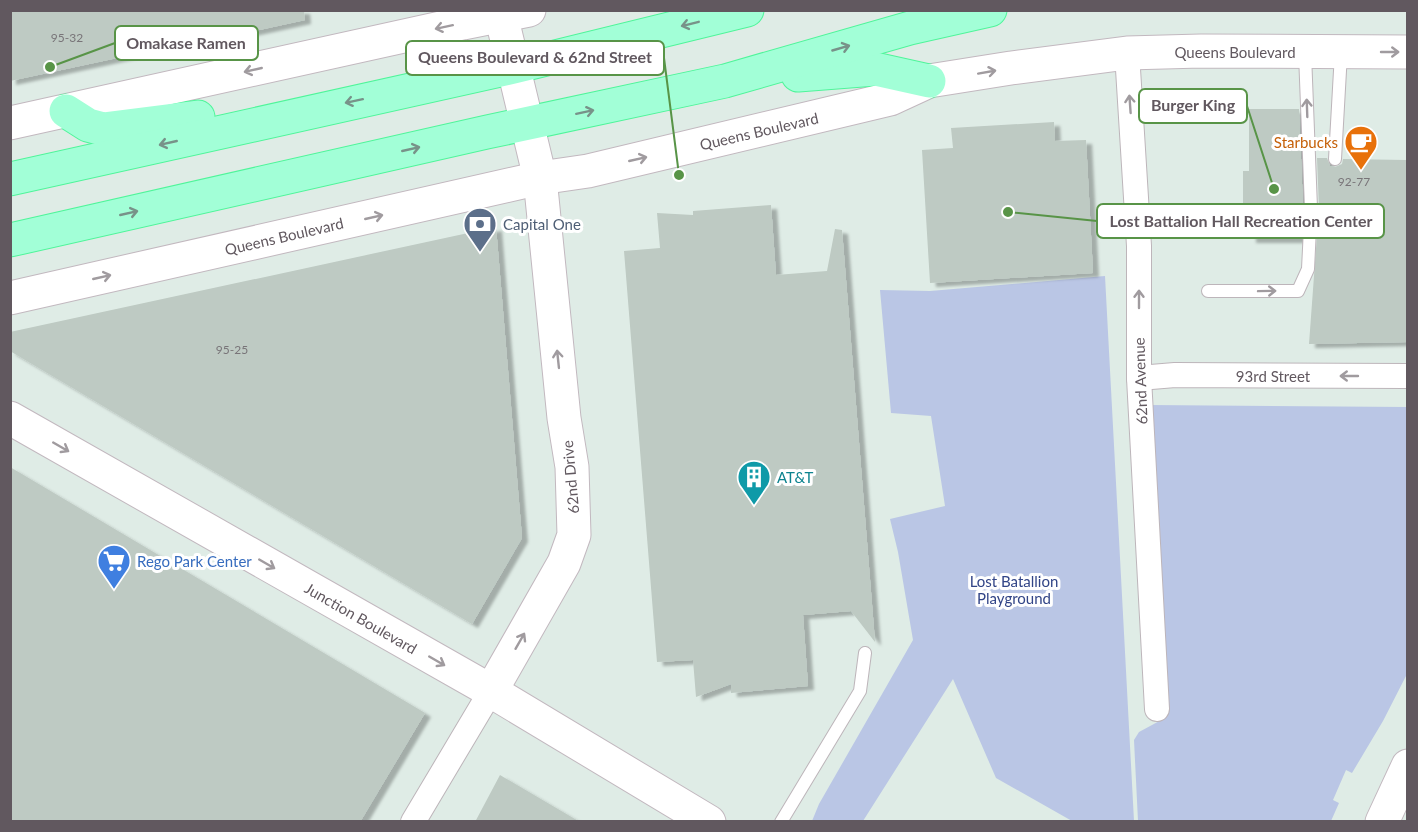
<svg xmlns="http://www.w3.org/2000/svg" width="1418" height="832" font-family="Lato,sans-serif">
	<defs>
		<filter id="shadow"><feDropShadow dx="6" dy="4" stdDeviation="1.5" flood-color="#0004"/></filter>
	</defs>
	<rect width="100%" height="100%" fill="#dfece6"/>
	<g fill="#bac6e5">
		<path d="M1105 276 1134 821H1072L996 778 953 679 863 821H812L819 804 913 640 898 552 890 519 945 506 931 416 891 413 880 290 930 291Z"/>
		<path d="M1149 405 1407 407V674L1383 721 1352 773 1346 770 1333 800 1339 803 1331 821H1138L1134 740 1139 732 1165 718Z"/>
	</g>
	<g fill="#becac3" filter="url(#shadow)">
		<path d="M10 10H304L305 20 159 52 131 55 10 81Z"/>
		<path d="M1249 109H1299L1303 208 1301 239H1250V207H1243V171H1249Z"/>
		<path d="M1054 122 1055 141 1086 140 1093 273 930 283 922 150 953 148 951 128Z"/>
		<path d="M1317 158H1327L1330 166 1335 167 1342 164 1343 159 1407 160V342L1309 344 1319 208Z"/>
		<path d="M771 205 776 275 827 271 835 229 842 230 875 642 851 611 803 615 808 686 731 693V684L696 697 693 660 657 662 624 251 660 248 657 213 693 215V211Z"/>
		<path d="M496 227 522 538 472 624 10 351V332Z"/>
		<path d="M10 467 425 713 360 822H10Z"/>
		<path d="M500 775 580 822H475Z"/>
	</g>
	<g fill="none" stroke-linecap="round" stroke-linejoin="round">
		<g stroke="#bdb5ba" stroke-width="14">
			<g id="lane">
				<path d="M1335 159 1341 53"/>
				<path d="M1208 291H1298L1308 269 1311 208 1305 54"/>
				<path d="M781 822 860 691 865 653"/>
			</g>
		</g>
		<g stroke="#bdb5ba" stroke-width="26">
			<g id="street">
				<path d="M1127 53 1139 246V378L1157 709"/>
				<path d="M1139 378 1175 375 1408 376"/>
				<path d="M413 822 491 691"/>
			</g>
		</g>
		<g stroke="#c2b8bf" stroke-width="35">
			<g id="secondary">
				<path d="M10 123 463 23 529 10"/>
				<path d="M10 298 540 178 588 171 890 99 929 81 1011 68 1127 53 1201 51 1408 52"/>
				<path d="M10 418 491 691 709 822"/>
				<path d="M491 691 564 563 574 535 572 467 564 418 540 178 501 15"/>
				<path d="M1382 822 1408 766"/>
			</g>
		</g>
		<g stroke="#4ff59a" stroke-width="35">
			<g id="primary">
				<path d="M798 75 875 69 929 81"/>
				<path d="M66 111 88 125 103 129 198 117"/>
				<path d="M10 179 514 67 747 10"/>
				<path d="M10 240 487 132 725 81 910 28 990 10"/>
			</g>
		</g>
		<use href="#lane" stroke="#fff" stroke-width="12"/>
		<use href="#street" stroke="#fff" stroke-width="24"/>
		<use href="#secondary" stroke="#fff" stroke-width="33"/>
		<use href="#primary" stroke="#a2ffd7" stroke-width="33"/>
	</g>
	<defs><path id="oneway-shaft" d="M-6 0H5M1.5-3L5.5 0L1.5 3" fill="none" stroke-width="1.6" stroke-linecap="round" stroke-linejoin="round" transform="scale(1.5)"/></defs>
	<g stroke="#789289">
		<use href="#oneway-shaft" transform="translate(690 24) rotate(166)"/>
		<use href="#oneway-shaft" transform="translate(841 48) rotate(-16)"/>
		<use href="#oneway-shaft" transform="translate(354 101) rotate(168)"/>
		<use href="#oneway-shaft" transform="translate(585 112) rotate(-12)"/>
		<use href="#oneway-shaft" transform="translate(168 143) rotate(167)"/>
		<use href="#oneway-shaft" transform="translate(411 149) rotate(-13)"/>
		<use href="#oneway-shaft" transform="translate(129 213) rotate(-13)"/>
	</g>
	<g stroke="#a09b9f">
		<use href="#oneway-shaft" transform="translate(444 27) rotate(168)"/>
		<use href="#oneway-shaft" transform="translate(1390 52)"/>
		<use href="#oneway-shaft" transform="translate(253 70) rotate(167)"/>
		<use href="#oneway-shaft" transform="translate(987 72) rotate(-10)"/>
		<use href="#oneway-shaft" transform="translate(1130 104) rotate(-94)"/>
		<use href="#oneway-shaft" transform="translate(1307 108) rotate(-92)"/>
		<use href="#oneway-shaft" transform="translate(638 159) rotate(-13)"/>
		<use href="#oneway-shaft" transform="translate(374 217) rotate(-13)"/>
		<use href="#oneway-shaft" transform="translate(102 277) rotate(-13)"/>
		<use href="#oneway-shaft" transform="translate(1267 291) rotate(-1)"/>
		<use href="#oneway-shaft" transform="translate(1139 299) rotate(-90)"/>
		<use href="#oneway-shaft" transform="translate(558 359) rotate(-96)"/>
		<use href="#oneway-shaft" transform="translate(1349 376) rotate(-180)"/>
		<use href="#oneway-shaft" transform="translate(61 447) rotate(30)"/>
		<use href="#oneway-shaft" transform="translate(267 564) rotate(30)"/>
		<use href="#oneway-shaft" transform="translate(520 641) rotate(-60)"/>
		<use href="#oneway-shaft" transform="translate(437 661) rotate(30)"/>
	</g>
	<defs>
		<g id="cafe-pin" transform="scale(1.725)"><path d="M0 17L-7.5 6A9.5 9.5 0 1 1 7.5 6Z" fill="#e8710a" stroke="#fff"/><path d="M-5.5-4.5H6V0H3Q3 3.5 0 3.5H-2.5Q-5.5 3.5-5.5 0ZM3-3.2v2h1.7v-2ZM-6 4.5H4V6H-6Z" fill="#fff"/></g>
		<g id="bank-pin" transform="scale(1.725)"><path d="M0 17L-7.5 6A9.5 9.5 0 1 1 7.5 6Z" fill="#5c6f8a" stroke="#fff"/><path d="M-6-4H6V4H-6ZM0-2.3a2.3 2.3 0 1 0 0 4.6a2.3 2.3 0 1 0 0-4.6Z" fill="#fff"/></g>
		<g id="building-pin" transform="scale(1.725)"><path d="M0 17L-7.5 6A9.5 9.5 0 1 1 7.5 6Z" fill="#0f9aa8" stroke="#fff"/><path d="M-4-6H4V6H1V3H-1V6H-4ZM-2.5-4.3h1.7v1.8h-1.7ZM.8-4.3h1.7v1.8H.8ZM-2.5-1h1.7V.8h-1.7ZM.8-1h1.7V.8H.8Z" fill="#fff"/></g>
		<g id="supermarket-pin" transform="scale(1.725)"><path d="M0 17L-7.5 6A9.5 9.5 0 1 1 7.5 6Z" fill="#3f7fe0" stroke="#fff"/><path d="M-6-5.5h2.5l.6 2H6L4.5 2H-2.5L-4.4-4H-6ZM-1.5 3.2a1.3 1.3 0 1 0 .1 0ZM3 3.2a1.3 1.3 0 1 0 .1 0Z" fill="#fff"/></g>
	</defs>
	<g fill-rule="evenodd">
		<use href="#cafe-pin" x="1361" y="142"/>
		<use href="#bank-pin" x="480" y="224"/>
		<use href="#building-pin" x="754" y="477"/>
		<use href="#supermarket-pin" x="114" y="561"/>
	</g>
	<g text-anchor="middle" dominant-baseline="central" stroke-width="6" stroke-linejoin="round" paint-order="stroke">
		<g font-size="12" fill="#787478">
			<text x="67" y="37">95-32</text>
			<text x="1354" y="181">92-77</text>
			<text x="232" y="349">95-25</text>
		</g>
		<g font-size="15" fill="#61585f" stroke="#fff">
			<text x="1235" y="52">Queens Boulevard</text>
			<text transform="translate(759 131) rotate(-13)">Queens Boulevard</text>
			<text transform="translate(284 236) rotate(-13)">Queens Boulevard</text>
			<text x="1273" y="376">93rd Street</text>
			<text transform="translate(1140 381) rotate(-92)">62nd Avenue</text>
			<text transform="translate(570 477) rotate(-95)">62nd Drive</text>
			<text transform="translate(361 618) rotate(30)">Junction Boulevard</text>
		</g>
		<g font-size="15" fill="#c56008" stroke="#fff" text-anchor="end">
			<text x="1338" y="142">Starbucks</text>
		</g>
		<g font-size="15" fill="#4e5e75" stroke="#fff" text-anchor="start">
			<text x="503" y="224">Capital One</text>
		</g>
		<g font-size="15" fill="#0d838f" stroke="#fff" text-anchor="start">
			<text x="777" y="477">AT&amp;T</text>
		</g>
		<g font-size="15" fill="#366cbe" stroke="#fff" text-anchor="start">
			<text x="137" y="561">Rego Park Center</text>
		</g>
		<g font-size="15" fill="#324587" stroke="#fff">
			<text x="1014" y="581">Lost Batallion<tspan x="1014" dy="17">Playground</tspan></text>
		</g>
	</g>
	<path fill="none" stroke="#589447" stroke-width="2" d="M50 67L115 43M679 175L664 58M1274 189L1247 106M1008 212L1097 221"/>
	<g fill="#589447" stroke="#fff" stroke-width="2">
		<circle cx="50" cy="67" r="6"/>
		<circle cx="679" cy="175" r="6"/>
		<circle cx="1274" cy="189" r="6"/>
		<circle cx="1008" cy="212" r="6"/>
	</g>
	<g fill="#fff" stroke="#589447" stroke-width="2">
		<rect x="115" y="26" width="143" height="34" rx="6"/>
		<rect x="406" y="41" width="258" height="34" rx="6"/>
		<rect x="1139" y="89" width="108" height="34" rx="6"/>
		<rect x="1097" y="204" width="287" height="34" rx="6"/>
	</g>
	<g font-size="16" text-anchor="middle" font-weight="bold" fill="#61585f">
		<text x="186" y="49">Omakase Ramen</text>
		<text x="535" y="63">Queens Boulevard &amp; 62nd Street</text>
		<text x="1193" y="111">Burger King</text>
		<text x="1241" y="227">Lost Battalion Hall Recreation Center</text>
	</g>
	<rect width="1418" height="832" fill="none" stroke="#61585f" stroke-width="24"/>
</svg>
